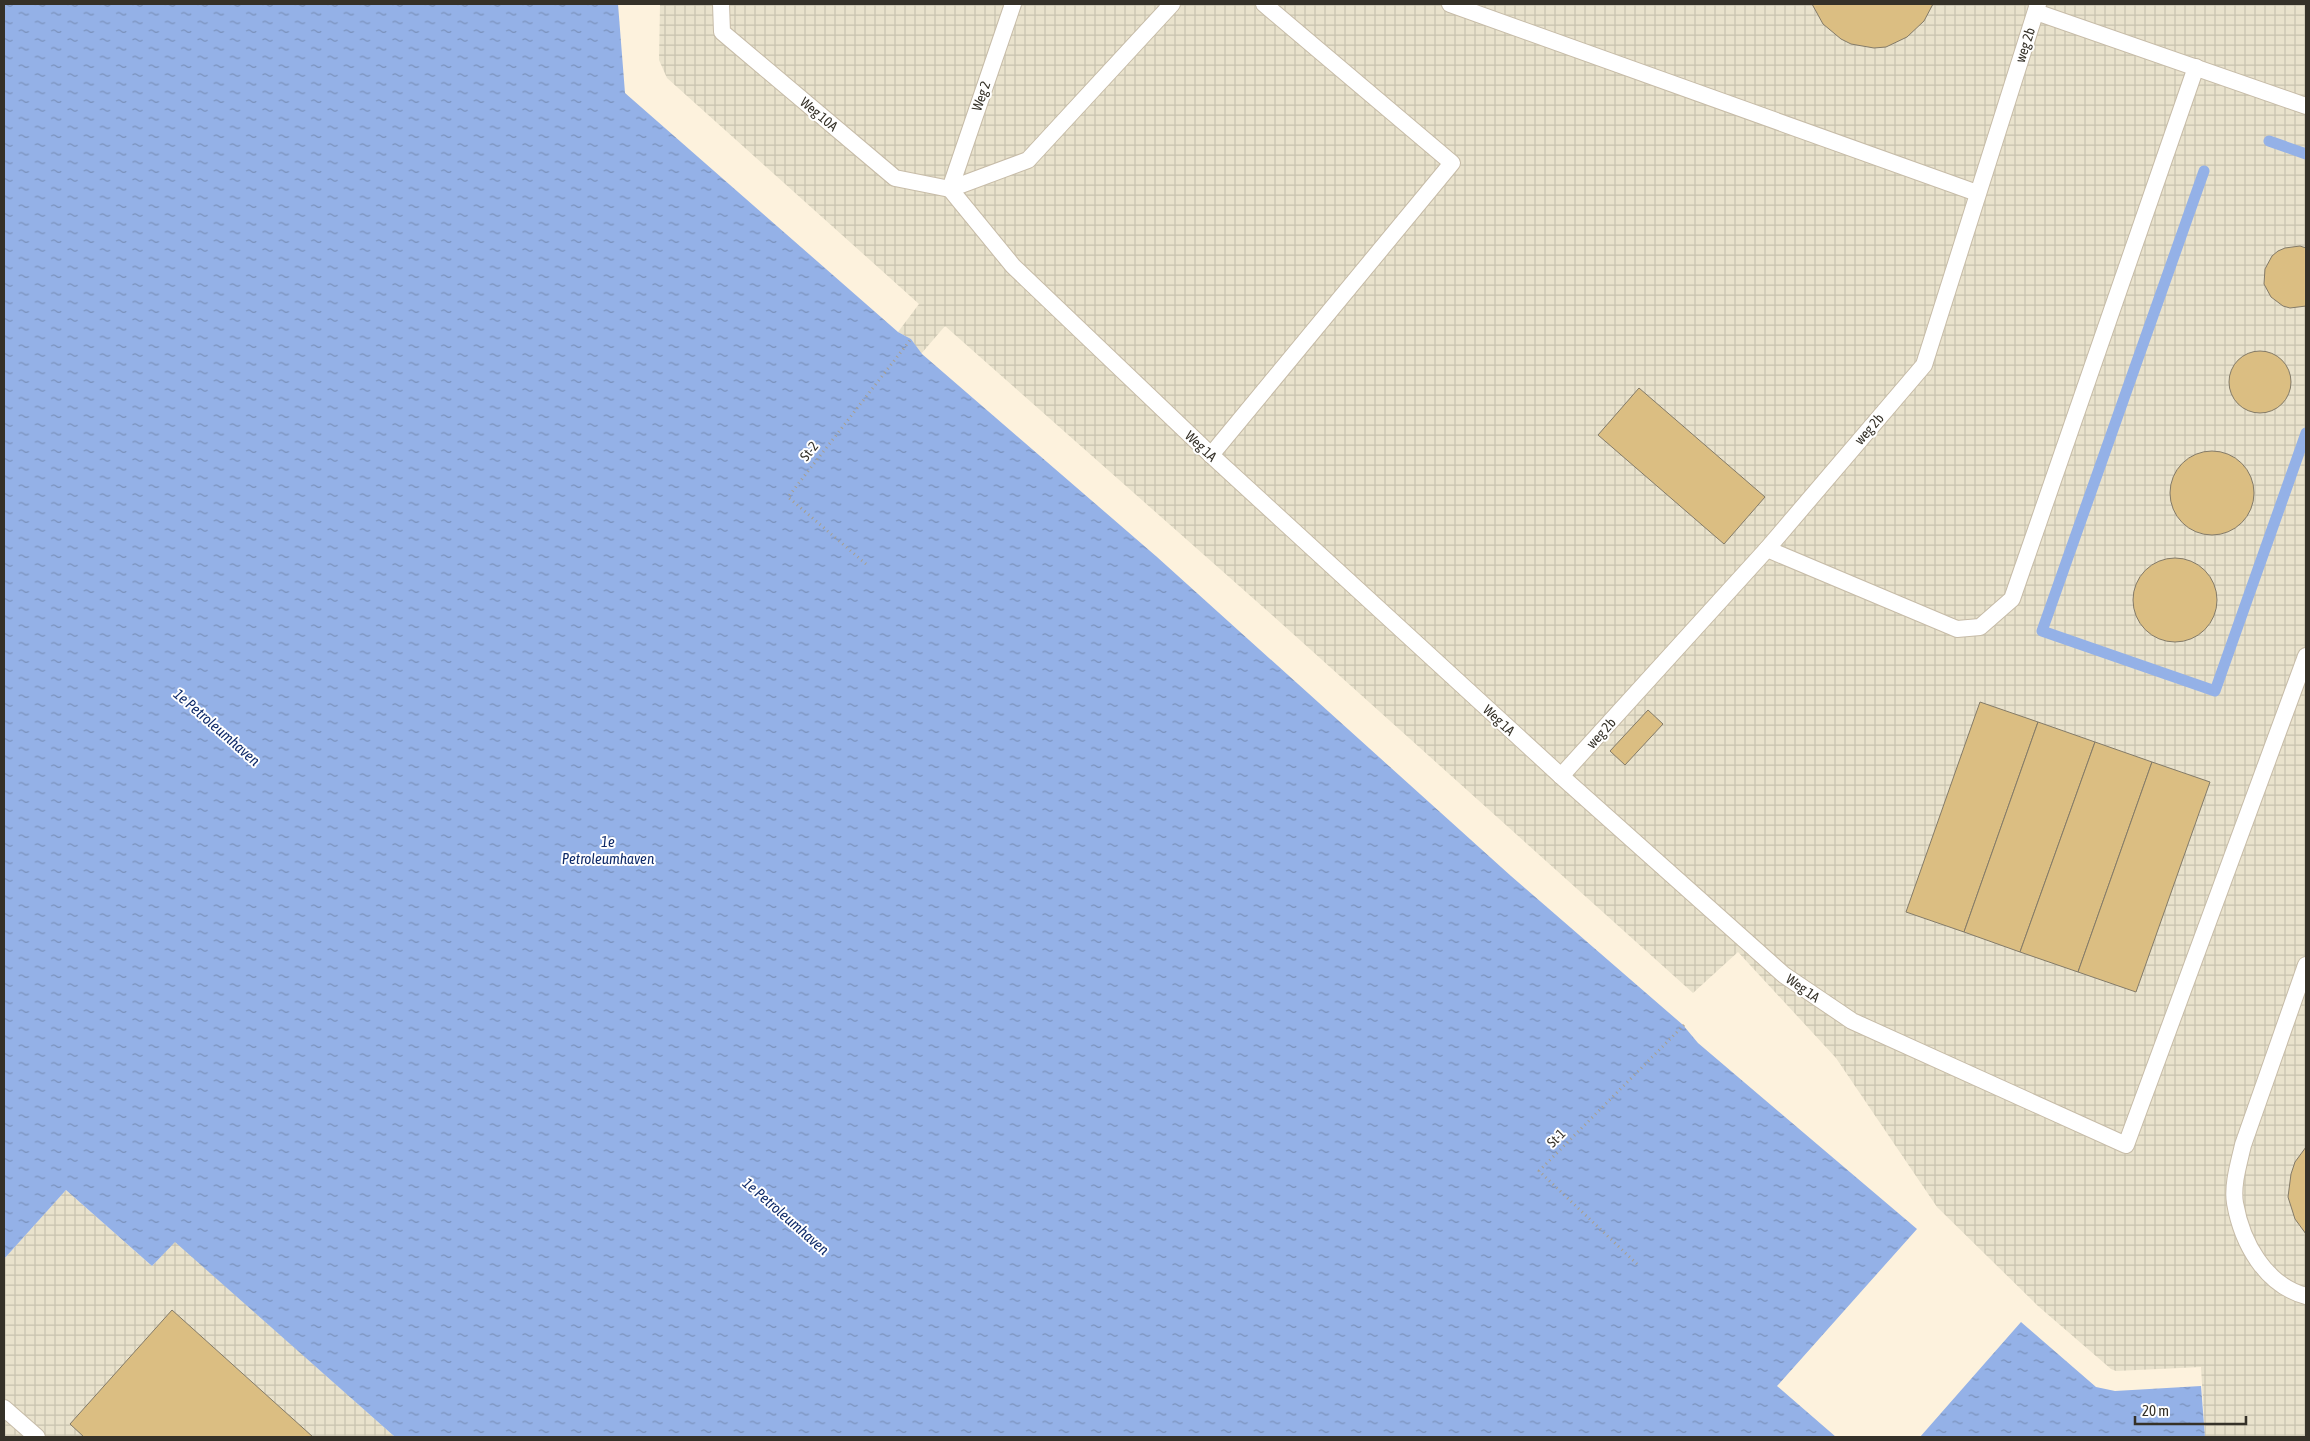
<svg xmlns="http://www.w3.org/2000/svg" width="2310" height="1441" font-family="'Asap Condensed',sans-serif">
	<defs>
		<pattern id="industrial-grid" width="8" height="8" patternUnits="userSpaceOnUse" patternTransform="scale(1.25)"><rect width="8" height="8" fill="#e9e2cc"/><path d="M0 4h8M4 0v8" fill="none" stroke="#c8c2af"/></pattern>
		<pattern id="water-ripples" width="26" height="14" patternUnits="userSpaceOnUse" patternTransform="scale(1.25)"><rect width="26" height="14" fill="#94b1e7"/><path d="M2 4q2-2 4 0t4 0M15 11q2-2 4 0t4 0" fill="none" stroke="#7a91bb"/></pattern>
	</defs>
	<rect width="100%" height="100%" fill="#fdf2dd"/>
	<g fill="url(#industrial-grid)">
		<path d="M660 4H2306V1437H2205L2201 1367 2116 1371 2111 1369 2038 1306 1937 1207 1836 1058 1738 952 1693 993 1272 615 945 326 921 354 911 339 898 332 919 304 667 78 659 60Z"/>
		<path d="M66 1190 152 1266 175 1241 395 1437H4V1259Z"/>
	</g>
	<g fill="url(#water-ripples)">
		<path d="M4 4H618L625 93 898 332 911 339 922 354 1157 557 1511 876 1683 1025 1698 1043 1917 1229 1777 1386 1836 1437H395L175 1242 152 1266 66 1190 4 1259Z"/>
		<path d="M2021 1322 2096 1387 2115 1391 2201 1386 2205 1437H1920Z"/>
	</g>
	<g fill="none" stroke-linecap="round" stroke-linejoin="round">
		<g stroke="#94b1e7" stroke-width="11">
			<path d="M2269 141 2306 154"/>
			<path d="M2204 171 2042 631 2215 691 2306 433"/>
		</g>
	</g>
	<g fill="#dbbe82" stroke="#847b68">
		<path d="M1812 4H1933L1924 21 1907 37 1886 47 1874 48 1851 44 1841 39 1823 24Z"/>
		<path d="M2300 246 2306 248V306L2290 308 2283 306 2271 297 2264 284 2265 269 2272 256 2278 251 2285 248Z"/>
		<circle cx="2260" cy="382" r="31"/>
		<path d="M1639 388 1765 497 1724 544 1598 435Z"/>
		<circle cx="2212" cy="493" r="42"/>
		<circle cx="2175" cy="600" r="42"/>
		<path d="M1980 702 2038 722 1964 932 1906 912Z"/>
		<path d="M1648 710 1663 724 1625 765 1610 751Z"/>
		<path d="M2038 722 2095 742 2020 952 1964 932Z"/>
		<path d="M2095 742 2152 762 2078 972 2020 952Z"/>
		<path d="M2152 762 2210 782 2136 992 2078 972Z"/>
		<path d="M2306 1147V1234L2295 1219 2288 1197 2291 1174 2295 1162Z"/>
		<path d="M172 1310 313 1437H84L70 1424Z"/>
	</g>
	<g fill="none" stroke-linecap="round" stroke-linejoin="round">
		<g stroke="#c7bca8" stroke-width="18">
			<g id="service">
				<path d="M721 4 722 32 895 178 950 189"/>
				<path d="M1450 4 1977 193"/>
				<path d="M2036 12 2306 106"/>
				<path d="M950 189 1013 266 1211 455 1561 776 1784 975 1852 1021 2126 1145 2306 656"/>
				<path d="M950 189 1028 160 1172 4"/>
				<path d="M950 189 1013 4"/>
				<path d="M1211 455 1452 163 1264 4"/>
				<path d="M1767 549 1957 629 1980 627 2012 599 2196 67"/>
				<path d="M1561 776 1767 549 1924 365 2038 4"/>
				<path d="M2306 965 2243 1145C2239 1163 2232 1185 2235 1203 2242 1243 2265 1285 2306 1296"/>
				<path d="M4 1408 37 1437"/>
			</g>
		</g>
		<g stroke="#a79f8f" stroke-width="3" stroke-dasharray="1 4" stroke-linecap="butt">
			<path d="M866 564 788 497 911 339"/>
			<path d="M1637 1264 1539 1171 1684 1025"/>
		</g>
		<use href="#service" stroke="#fff" stroke-width="16"/>
	</g>
	<g text-anchor="middle" dominant-baseline="central" stroke-width="4" stroke-linejoin="round" paint-order="stroke">
		<g font-size="14" fill="#353128" stroke="#fff">
			<text transform="translate(2025 45) rotate(-72)">weg 2b</text>
			<text transform="translate(981 96) rotate(-71)">Weg 2</text>
			<text transform="translate(819 114) rotate(40)">Weg 10A</text>
			<text transform="translate(1869 429) rotate(-49)">weg 2b</text>
			<text transform="translate(1201 446) rotate(43)">Weg 1A</text>
			<text transform="translate(809 451) rotate(-52)">St-2</text>
			<text transform="translate(1499 720) rotate(43)">Weg 1A</text>
			<text transform="translate(1601 733) rotate(-48)">weg 2b</text>
			<text transform="translate(1803 988) rotate(35)">Weg 1A</text>
			<text transform="translate(1556 1138) rotate(-45)">St-1</text>
		</g>
		<g font-size="15" font-style="italic" fill="#0f2b6a" stroke="#fff">
			<text transform="translate(217 727) rotate(41)">1e Petroleumhaven</text>
			<text x="608" y="841">1e<tspan x="608" dy="17">Petroleumhaven</tspan></text>
			<text transform="translate(786 1216) rotate(41)">1e Petroleumhaven</text>
		</g>
	</g>
	<rect width="2310" height="1441" fill="none" stroke="#353128" stroke-width="10"/>
	<path d="M2135 1416v8h111v-8" fill="none" stroke="#353128" stroke-width="2.5"/>
	<text x="2142" y="1416" font-size="15" fill="#353128" stroke="#ffffff" stroke-width="4" paint-order="stroke">20 m</text>
</svg>
